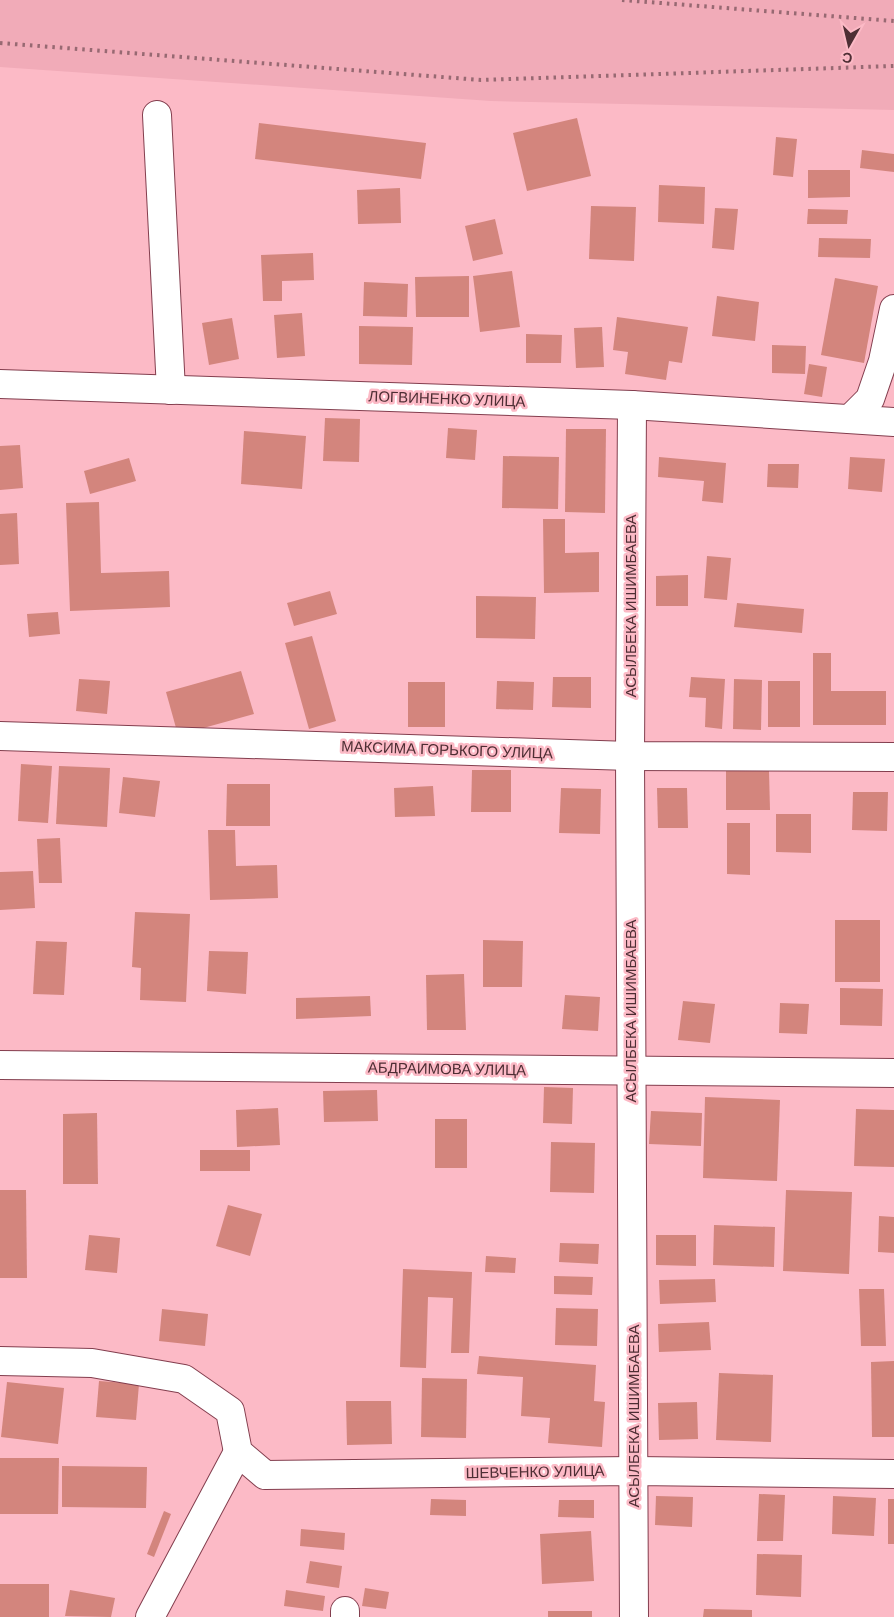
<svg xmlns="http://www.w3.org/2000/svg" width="894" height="1617" font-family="'DM Sans',sans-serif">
	<rect width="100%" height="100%" fill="#fcbac6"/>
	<path fill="#f1abb8" d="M0 0H894V110L491 101 0 67Z"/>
	<g fill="#d3857d">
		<path d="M577 118 591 176 527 191 513 133Z"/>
		<path d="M259 123 426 143 421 179 255 159Z"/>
		<path d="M776 137 797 139 793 177 773 175Z"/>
		<path d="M862 150 894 154V172L860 168Z"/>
		<path d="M808 170H850V197L808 198Z"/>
		<path d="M659 185 705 187 704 224 658 222Z"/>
		<path d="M400 188 401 223 358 224 357 190Z"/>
		<path d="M591 206 636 207 634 261 589 259Z"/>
		<path d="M715 208 738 209 734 250 712 248Z"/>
		<path d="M808 209 848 210 847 224H807Z"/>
		<path d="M495 219 503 254 473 261 465 226Z"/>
		<path d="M819 238 871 239 870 258 818 257Z"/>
		<path d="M313 253 314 280 282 281V301H263L261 255Z"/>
		<path d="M512 271 520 327 480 332 473 276Z"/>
		<path d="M469 276V317H416L415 277Z"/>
		<path d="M835 278 878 286 864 363 821 355Z"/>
		<path d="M364 282 408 284 407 317 363 316Z"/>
		<path d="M717 296 759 302 755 341 712 336Z"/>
		<path d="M302 313 305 356 277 358 274 315Z"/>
		<path d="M617 317 688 327 682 363 669 361 666 380 625 374 628 352 613 350Z"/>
		<path d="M232 318 239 359 209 365 202 323Z"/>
		<path d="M359 326 413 327 412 365 359 364Z"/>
		<path d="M602 327 604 367 576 368 574 328Z"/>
		<path d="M526 334 562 335 561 363H526Z"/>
		<path d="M772 345 806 346 805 374 772 373Z"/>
		<path d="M809 364 827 367 822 397 804 394Z"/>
		<path d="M325 418 360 419 359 462 323 461Z"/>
		<path d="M448 428 477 430 475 460 446 458Z"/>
		<path d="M566 429H606L605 513 565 512Z"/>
		<path d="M244 431 306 436 302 489 241 484Z"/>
		<path d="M20 445 23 488 0 490V446Z"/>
		<path d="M503 456 559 457 558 509 502 508Z"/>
		<path d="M659 457 726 463 723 503 702 501 704 481 658 477Z"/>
		<path d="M850 457 885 459 882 492 848 489Z"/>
		<path d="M129 458 136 481 90 494 84 471Z"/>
		<path d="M768 464H799L798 488 767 487Z"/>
		<path d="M99 502 101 573 169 571 170 607 70 611 66 503Z"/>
		<path d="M17 513 19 564 0 565V514Z"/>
		<path d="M543 519H565V553L599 552V592L544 593Z"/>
		<path d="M707 556 731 558 727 600 704 598Z"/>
		<path d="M688 575V606H656V576Z"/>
		<path d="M330 591 337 614 294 626 287 603Z"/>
		<path d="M476 596 536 597 535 639 476 638Z"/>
		<path d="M737 603 804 609 802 633 734 627Z"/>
		<path d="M58 612 60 634 29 637 27 614Z"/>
		<path d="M312 636 336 721 309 729 285 643Z"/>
		<path d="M813 653H831V691H886V725H813Z"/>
		<path d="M241 671 254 714 178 735 166 692Z"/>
		<path d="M553 677H591V708L552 707Z"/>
		<path d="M691 677 725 679 722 729 705 727 706 698 689 697Z"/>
		<path d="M79 679 110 681 107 714 76 711Z"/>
		<path d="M734 679 762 680 761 730 733 729Z"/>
		<path d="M497 681 534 682 533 710 496 709Z"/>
		<rect x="768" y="681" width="32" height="46"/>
		<rect x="408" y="682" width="37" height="45"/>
		<path d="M21 764 52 766 48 823 18 821Z"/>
		<path d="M59 766 110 768 107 827 56 824Z"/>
		<path d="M472 770H511V812H471Z"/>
		<path d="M726 771H769L770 810H726Z"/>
		<path d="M123 777 160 781 155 817 119 813Z"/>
		<path d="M227 784H270V826H226Z"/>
		<path d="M433 786 435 816 395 817 394 788Z"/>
		<path d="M561 788 601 789 600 834 559 833Z"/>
		<path d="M657 788H687L688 828H658Z"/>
		<path d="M853 792H888L887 831 852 830Z"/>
		<path d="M776 814H811V853L776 852Z"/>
		<path d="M727 823H750V875L727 874Z"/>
		<path d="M208 830H235L236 866 277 865 278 898 210 900Z"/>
		<path d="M60 838 62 883H39L37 839Z"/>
		<path d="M33 871 35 908 0 910V872Z"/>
		<path d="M135 912 190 914 186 1002 140 1000 141 968 132 967Z"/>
		<rect x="835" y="920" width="45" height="62"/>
		<path d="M483 940 523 941 522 987H483Z"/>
		<path d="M36 941 67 942 64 995 33 994Z"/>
		<path d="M209 951 248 952 246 994 207 991Z"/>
		<path d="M464 974 466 1030H427L426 975Z"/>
		<path d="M840 988 883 989 882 1026 840 1025Z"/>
		<path d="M565 995 600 997 598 1031 562 1029Z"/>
		<path d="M370 996 371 1016 296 1019V998Z"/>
		<path d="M683 1001 715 1004 710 1043 678 1040Z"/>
		<path d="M780 1003 809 1004 807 1034 779 1033Z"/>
		<path d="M544 1087 573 1088 572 1124 543 1123Z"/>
		<path d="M377 1090 378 1121 324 1122 323 1091Z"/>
		<path d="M705 1097 780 1100 777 1181 703 1178Z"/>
		<path d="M278 1108 280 1145 237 1147 236 1110Z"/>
		<path d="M856 1109 894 1110V1167L854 1166Z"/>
		<path d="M651 1111 702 1113 701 1146 649 1144Z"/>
		<path d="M97 1113 98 1184H63V1114Z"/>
		<rect x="435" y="1119" width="32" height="49"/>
		<path d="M551 1142 595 1143 594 1193 550 1192Z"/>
		<rect x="200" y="1150" width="50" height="21"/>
		<path d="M0 1190H26L27 1278H0Z"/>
		<path d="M786 1190 852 1192 849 1274 783 1271Z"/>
		<path d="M228 1205 262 1214 250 1256 216 1246Z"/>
		<path d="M879 1216 894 1217V1253L878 1252Z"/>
		<path d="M714 1225 775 1227 774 1267 713 1265Z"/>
		<path d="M89 1235 120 1238 117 1273 85 1270Z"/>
		<path d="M656 1235H696V1266L656 1265Z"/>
		<path d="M560 1243 599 1244 598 1264 559 1262Z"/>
		<path d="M486 1256 516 1258 515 1273 485 1272Z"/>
		<path d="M403 1269 472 1272 469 1353H451L453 1298 428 1297 426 1368 400 1367Z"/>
		<path d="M554 1276 593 1277 592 1295 554 1294Z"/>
		<path d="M715 1279 716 1302 660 1304 659 1280Z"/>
		<path d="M859 1289H884L886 1346H861Z"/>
		<path d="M556 1308 598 1309 597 1346 555 1345Z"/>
		<path d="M162 1309 208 1314 205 1346 159 1341Z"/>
		<path d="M709 1322 711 1350 659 1352 658 1324Z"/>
		<path d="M479 1356 596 1365 594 1401 605 1402 602 1447 548 1443 550 1418 521 1416 523 1377 477 1374Z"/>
		<path d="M894 1361V1437H872L871 1362Z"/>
		<path d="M719 1373 773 1375 771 1442 716 1440Z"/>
		<path d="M422 1378 467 1379 466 1438 421 1437Z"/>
		<path d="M99 1381 139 1384 136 1420 96 1417Z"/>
		<path d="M7 1382 64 1388 58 1444 1 1437Z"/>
		<path d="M346 1401H391L392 1444 347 1445Z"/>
		<path d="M697 1402 698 1439 659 1440 658 1403Z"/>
		<path d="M0 1458H59L58 1514H0Z"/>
		<path d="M62 1466 147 1467 146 1508 62 1507Z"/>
		<path d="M759 1494 785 1495 783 1541H757Z"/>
		<path d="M656 1496 693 1497 692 1527 655 1525Z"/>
		<path d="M833 1496 876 1498 874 1536 832 1534Z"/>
		<path d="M431 1499 466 1500V1516L430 1515Z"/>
		<rect x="888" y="1499" width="6" height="45"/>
		<path d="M559 1500H594V1518L558 1517Z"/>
		<path d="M164 1511 171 1514 154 1557 147 1554Z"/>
		<path d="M301 1529 345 1533 344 1550 300 1546Z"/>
		<path d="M591 1531 594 1581 542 1584 540 1534Z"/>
		<path d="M757 1554 802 1555 801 1597 756 1595Z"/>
		<path d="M310 1561 342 1566 339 1588 306 1583Z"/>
		<rect x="0" y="1584" width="49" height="33"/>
		<path d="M365 1588 389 1592 386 1609 362 1606Z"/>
		<path d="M70 1590 115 1598 111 1617 65 1616Z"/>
		<path d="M286 1590 325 1596 323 1611 284 1606Z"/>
		<path d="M704 1609 752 1610V1617H703Z"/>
		<rect x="548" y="1611" width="44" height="6"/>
	</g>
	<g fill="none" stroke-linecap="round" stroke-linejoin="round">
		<g stroke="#833e4e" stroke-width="30">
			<g id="minor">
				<path d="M157 115 171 390"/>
				<path d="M0 384 632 405 894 422"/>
				<path d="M632 405 630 756 634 1617"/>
				<path d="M850 419 870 399 883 361 894 309"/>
				<path d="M0 736 630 756 894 757"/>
				<path d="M0 1065 894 1073"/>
				<path d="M0 1361 92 1363 184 1379 230 1411 238 1452 265 1475 635 1471 894 1474"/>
				<path d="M150 1617 238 1452"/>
				<path d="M345 1617V1611"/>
			</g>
		</g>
		<use href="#minor" stroke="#fff" stroke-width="28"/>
		<g stroke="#976972" stroke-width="4" stroke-dasharray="2.5 5" stroke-linecap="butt">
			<path d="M622 0 894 21"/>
			<path d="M0 43 481 80 894 66"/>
		</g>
	</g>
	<g text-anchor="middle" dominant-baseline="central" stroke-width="5" stroke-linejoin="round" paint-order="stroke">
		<g font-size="15" fill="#4e2e34" stroke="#fcbac6">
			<text transform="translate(447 399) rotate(2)">ЛОГВИНЕНКО УЛИЦА</text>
			<text transform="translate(631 606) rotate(-90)">АСЫЛБЕКА ИШИМБАЕВА</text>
			<text transform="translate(447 750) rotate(2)">МАКСИМА ГОРЬКОГО УЛИЦА</text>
			<text transform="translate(631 1011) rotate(-90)">АСЫЛБЕКА ИШИМБАЕВА</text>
			<text transform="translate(447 1069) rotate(1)">АБДРАИМОВА УЛИЦА</text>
			<text transform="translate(634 1416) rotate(-90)">АСЫЛБЕКА ИШИМБАЕВА</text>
			<text transform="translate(535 1472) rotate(-1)">ШЕВЧЕНКО УЛИЦА</text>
		</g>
	</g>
	<g transform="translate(849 45) rotate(188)" stroke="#fcbac6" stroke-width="4" paint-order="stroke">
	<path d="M0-4L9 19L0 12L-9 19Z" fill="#4e2e34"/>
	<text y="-8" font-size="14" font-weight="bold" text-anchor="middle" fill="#4e2e34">С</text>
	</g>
</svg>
